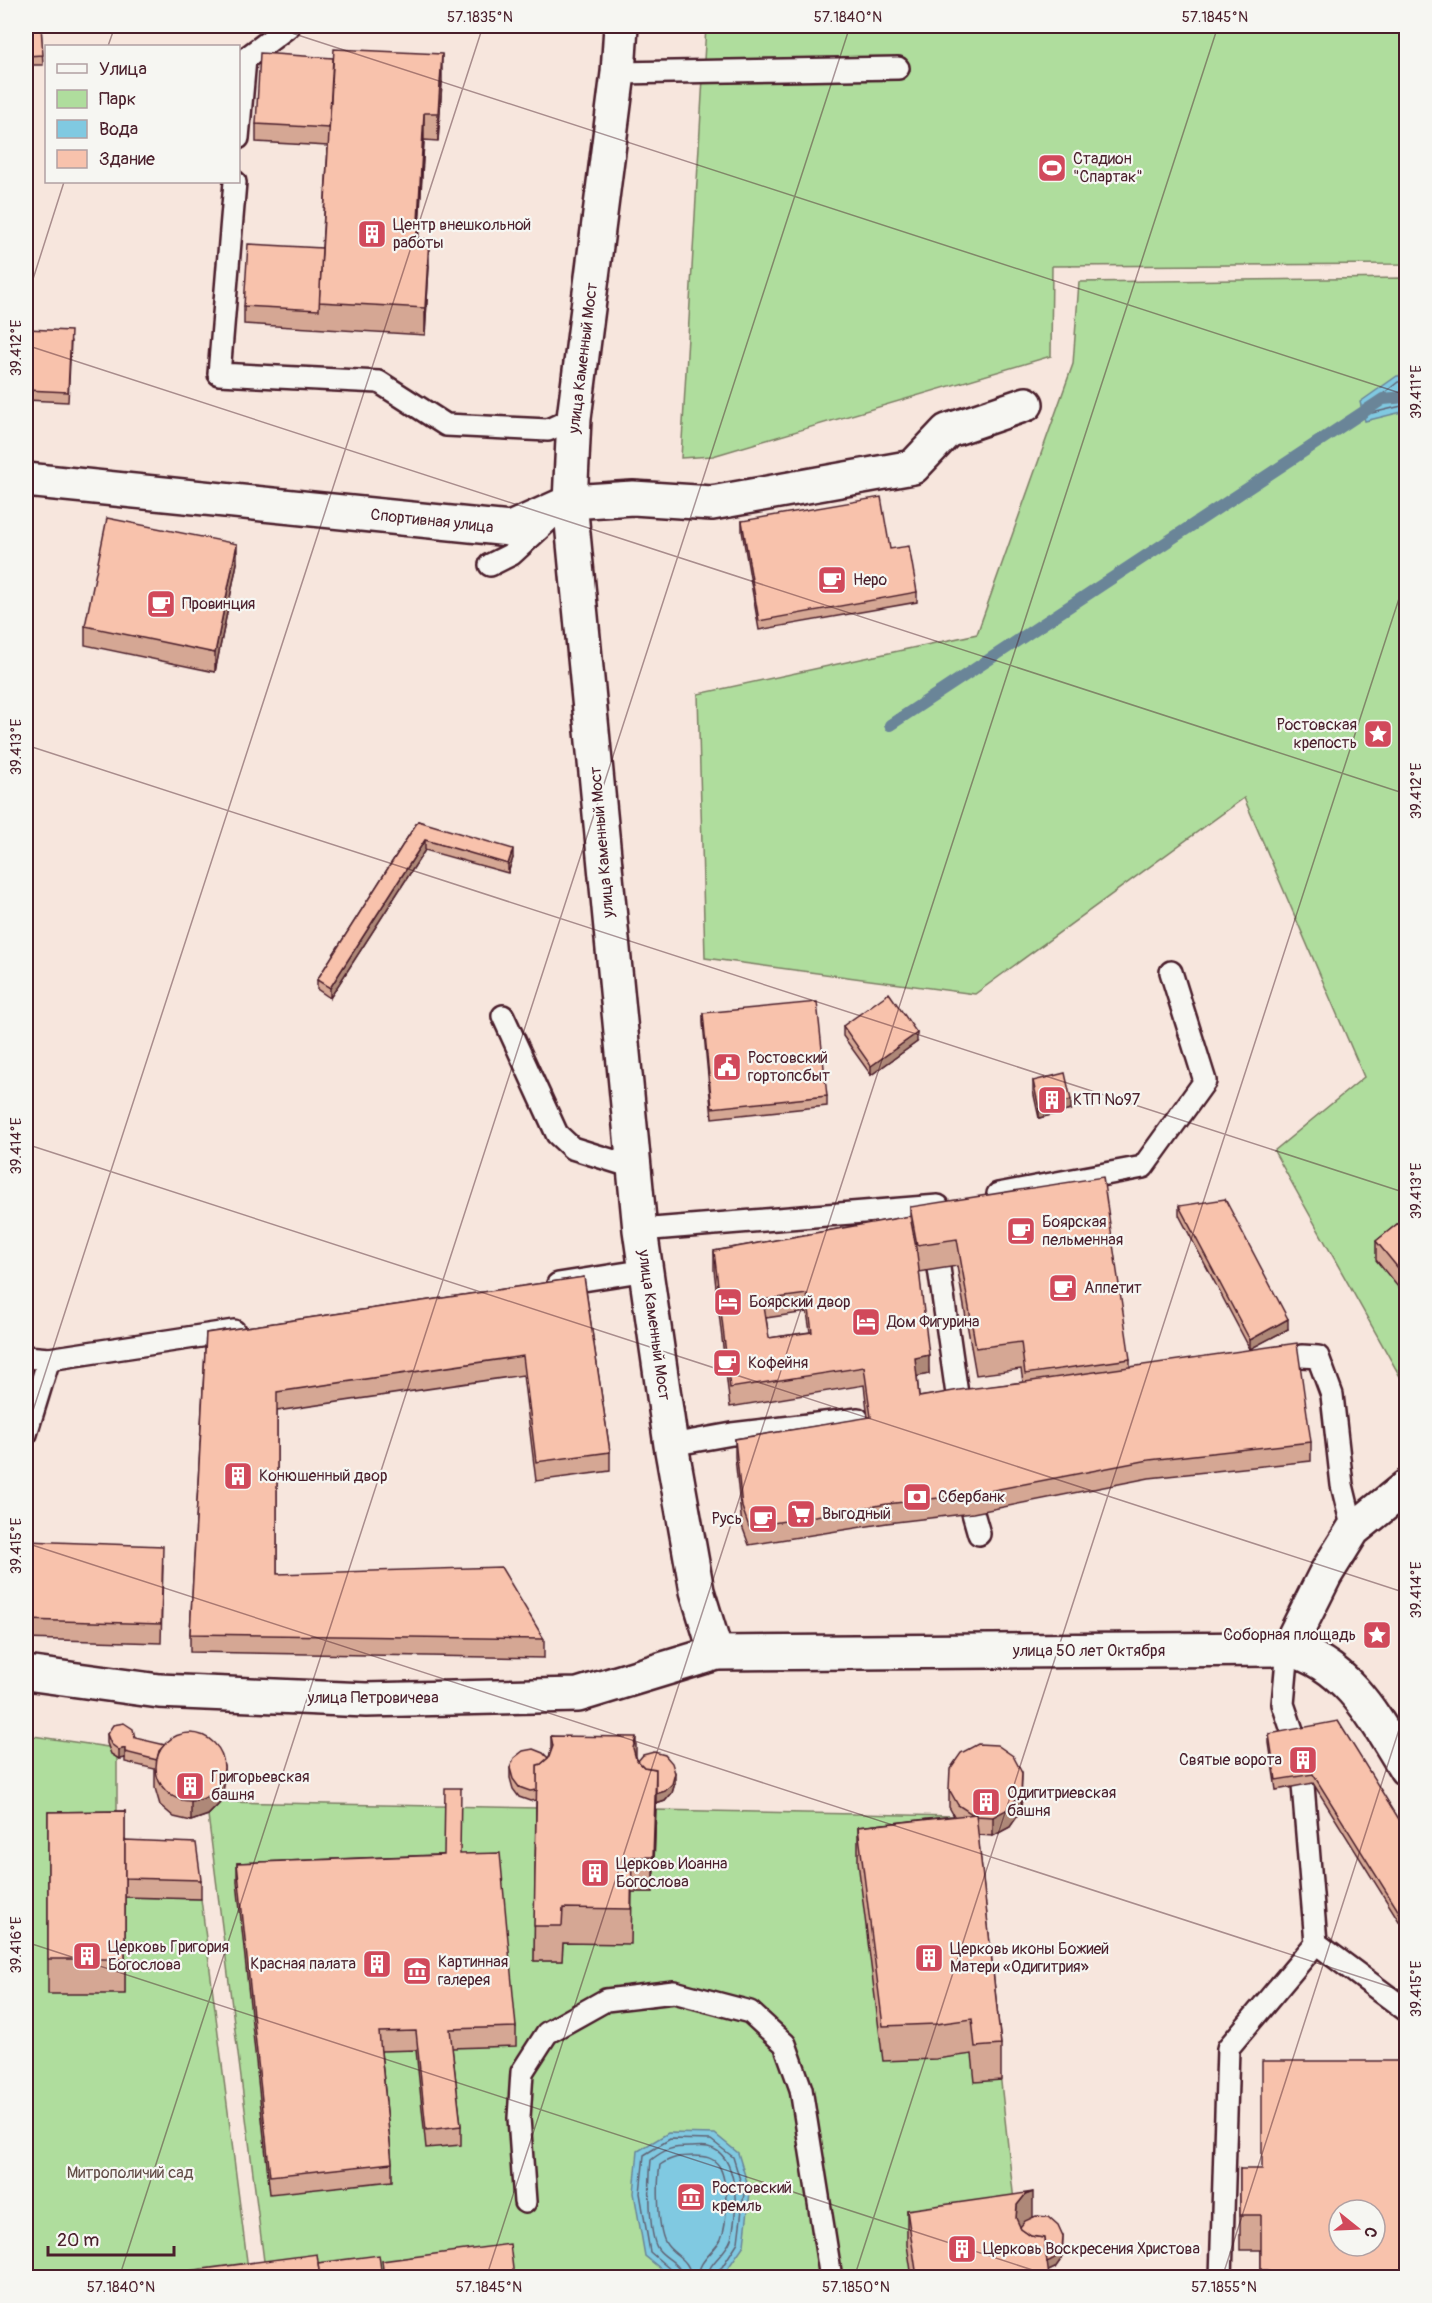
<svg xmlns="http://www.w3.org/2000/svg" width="1432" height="2303" font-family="Pangolin,sans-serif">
	<rect width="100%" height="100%" fill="#f7e6dd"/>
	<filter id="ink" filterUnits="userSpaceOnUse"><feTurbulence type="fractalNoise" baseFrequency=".0167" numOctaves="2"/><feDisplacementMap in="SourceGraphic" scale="12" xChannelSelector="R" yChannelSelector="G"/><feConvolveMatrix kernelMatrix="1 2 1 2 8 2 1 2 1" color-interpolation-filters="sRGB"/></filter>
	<g filter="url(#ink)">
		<g fill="#afdd9d" stroke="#7c7e64" stroke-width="1.5">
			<path d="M706 26H1406V264L1052 266 1051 356 713 456 681 458Z"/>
			<path d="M1406 278V1387L1274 1151 1364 1077 1244 798 975 994 705 958 698 694 977 634 1073 364 1079 282Z"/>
			<path d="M26 1735 108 1747 117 1758V1847L125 1994V1897L201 1899 249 2277H26Z"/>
			<path d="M221 1802 537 1808 534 1961H562L563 1943 632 1892H653L655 1810 954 1816 974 1835 1017 2229 912 2277H266L208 1815Z"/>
		</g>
		<g fill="#80c9e1" stroke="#6a8598" stroke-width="1.5">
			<path d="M1397 376H1406V411L1365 421 1360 402Z"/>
			<path d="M668 2133 715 2134 738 2153 750 2192 744 2245 726 2271 716 2277H671L645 2256 634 2193 638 2151Z"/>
		</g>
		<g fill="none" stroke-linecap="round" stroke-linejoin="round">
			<g stroke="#606374" stroke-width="1.5">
				<path d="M1406 382H1398L1368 406 1369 411 1372 413 1406 405"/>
				<path d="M674 2278 672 2271 650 2252 640 2193 644 2155 670 2139 711 2140 733 2157 744 2193 738 2242 722 2267 715 2272 714 2278"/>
				<path d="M682 2278C681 2262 666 2260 658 2249 648 2235 649 2178 651 2160 665 2149 672 2147 690 2147 695 2147 703 2146 708 2147 740 2154 738 2215 731 2239 726 2254 708 2262 707 2278"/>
				<path d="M691 2278C690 2259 676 2257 667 2245 657 2232 657 2182 660 2165 672 2157 680 2156 694 2156 704 2156 713 2157 719 2166 728 2181 728 2223 721 2239 714 2253 698 2260 698 2278"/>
			</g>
			<path stroke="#6a8598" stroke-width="12" d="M890 725 1383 399 1406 397"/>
			<g stroke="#4a1f2b" stroke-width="26">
				<g id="service">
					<path d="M618 73 898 68"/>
					<path d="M238 138 245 59 289 26"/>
					<path d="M235 182 219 374 379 382 446 425 548 430 574 418"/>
					<path d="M490 565 512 554 549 520"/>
					<path d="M503 1016 557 1134 572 1148 633 1167"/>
					<path d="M998 1194 1143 1167 1205 1081 1171 972"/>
					<path d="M640 1230 938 1206"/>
					<path d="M939 1268 959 1408"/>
					<path d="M558 1284 647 1270"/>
					<path d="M1302 1356 1318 1357 1332 1395 1342 1485 1353 1530"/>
					<path d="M26 1357 49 1359 234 1331"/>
					<path d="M26 1434 49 1359"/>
					<path d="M671 1445 732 1434 858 1419"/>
					<path d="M973 1513 979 1534"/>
					<path d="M1288 1649 1283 1704 1295 1739"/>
					<path d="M1316 1943 1406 2010"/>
					<path d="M525 2202 519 2118 522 2072 547 2033 606 2000 674 1992 750 2012 785 2044 801 2089 831 2278"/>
					<path d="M1221 2278 1228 2048 1316 1943 1303 1785"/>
				</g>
			</g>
			<g stroke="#4a1f2b" stroke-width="38">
				<g id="minor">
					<path d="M26 480 510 529 570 502 633 498 712 503 913 467 947 431 1026 404"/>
					<path d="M26 1673 159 1691 366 1700 578 1695 716 1653"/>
				</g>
			</g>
			<g stroke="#4a1f2b" stroke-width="38">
				<g id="tertiary">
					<path d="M621 26 618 73 574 418 570 502 640 1230 671 1445 697 1591 716 1653 1288 1649C1348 1664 1376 1720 1406 1769"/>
					<path d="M1288 1649 1325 1575 1353 1530 1406 1487"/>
				</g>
			</g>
			<use href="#service" stroke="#f6f6f2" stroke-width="21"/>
			<use href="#minor" stroke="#f6f6f2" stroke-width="33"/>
			<use href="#tertiary" stroke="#f6f6f2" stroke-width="33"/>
		</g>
		<g fill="#d5a794" stroke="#4a1f2b" stroke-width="1.5" fill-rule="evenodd">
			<path d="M26 26H41L43 65H26Z"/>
			<path d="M442 82 438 141 424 140 418 239 429 266 425 335 244 324V306L322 248 328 146 256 142V124Z"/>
			<path d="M26 329 71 341 68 402 26 400Z"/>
			<path d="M742 521 890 549 917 592V602L759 630 742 531Z"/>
			<path d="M237 563 215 672 85 645V626Z"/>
			<path d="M418 821 513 858 508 873 425 850 330 998 317 989V980Z"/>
			<path d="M703 1013 827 1096V1106L712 1118 703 1023Z"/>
			<path d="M843 1026 917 1042 871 1075 843 1036Z"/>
			<path d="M1033 1081 1071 1110 1039 1118 1033 1091Z"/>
			<path d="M1179 1206 1288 1329 1250 1349 1179 1215Z"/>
			<path d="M910 1207 1130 1359V1367L1311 1442V1461L1149 1478 973 1513 887 1523 749 1545 742 1526 735 1457V1439L868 1418 864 1385 730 1407 714 1270V1251L910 1216ZM957 1266 976 1375 1021 1369 1023 1382 919 1397 917 1376 929 1374 919 1272ZM807 1312 810 1332 769 1338 766 1318Z"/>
			<path d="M1407 1216V1298L1376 1260V1241Z"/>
			<path d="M584 1277 610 1452V1471L536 1481 523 1375 277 1411V1574L544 1639V1658L190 1652V1634L206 1333Z"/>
			<path d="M26 1541 163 1565 161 1643 26 1639Z"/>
			<path d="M107 1734 135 1738 224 1785 221 1802 208 1815 191 1821 174 1817 160 1805 155 1788V1769L125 1762V1758L119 1759 111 1754 107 1743Z"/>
			<path d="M1269 1734 1407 1832V1934L1313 1783 1276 1790 1269 1743Z"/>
			<path d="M551 1736 636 1757 638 1761 675 1783 672 1793 665 1801 656 1804 653 1892H632L631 1944 563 1943 562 1961H534L536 1800 530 1801 519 1797 513 1789 510 1778V1768L549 1757 551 1752Z"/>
			<path d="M949 1789 1022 1792 1021 1811 1010 1827 993 1836 978 1835 1001 2045V2080L975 2082 972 2054 936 2059 883 2061 858 1862V1827L954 1816 949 1807Z"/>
			<path d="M125 1811V1994H48V1812Z"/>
			<path d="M125 1840 201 1880V1899L125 1897Z"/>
			<path d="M460 1854 516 2027V2046L452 2048 461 2126V2145L426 2148 416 2050 381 2051 392 2163V2181L270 2194 237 1882V1863Z"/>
			<path d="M1240 2169 1407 2277H1261V2250H1240Z"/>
			<path d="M907 2210 1033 2217 1063 2246 1062 2258 1055 2268 1048 2271 1049 2277H912L907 2245Z"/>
		</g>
		<g fill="#ae8878" stroke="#4a1f2b" stroke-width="1.5">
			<path d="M442 54V82L438 141V113Z"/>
			<path d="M424 113V140L417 266V239Z"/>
			<path d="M429 239V266L425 335V308Z"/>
			<path d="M237 544V563L215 672V653Z"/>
			<path d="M425 840V850L330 998V988Z"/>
			<path d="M513 849V858L508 873V864Z"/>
			<path d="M917 1033V1042L871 1075V1066Z"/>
			<path d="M1071 1100V1110L1039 1118V1108Z"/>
			<path d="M1288 1319V1329L1250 1349V1340Z"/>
			<path d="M929 1355V1374L915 1377V1358Z"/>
			<path d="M636 1737V1773L633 1748Z"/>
			<path d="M125 1748V1758L119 1759V1750Z"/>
			<path d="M224 1766V1785L221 1802 208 1815 191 1821V1802Z"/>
			<path d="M656 1769V1804L653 1892V1857Z"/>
			<path d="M675 1773V1783L672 1793 665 1801 656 1804V1794Z"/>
			<path d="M1022 1773 1021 1811 1010 1827 993 1836V1817Z"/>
			<path d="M1033 2192V2227L1017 2240 1016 2218 1017 2205 1025 2195Z"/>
			<path d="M1063 2236 1062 2258 1055 2268 1044 2273V2264Z"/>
		</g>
		<g fill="#f8c2ac" stroke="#4a1f2b" stroke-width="1.5" fill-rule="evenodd">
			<path d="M26 26H41L43 55 26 56Z"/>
			<path d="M334 49 442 54 438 113H424L417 239H429L425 308 319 302Z"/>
			<path d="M260 53 333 58 329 128 256 124Z"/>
			<path d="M248 244 322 248 319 310 244 306Z"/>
			<path d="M26 329 71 331 68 392 26 390Z"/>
			<path d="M881 497 890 549 909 546 917 592 759 621 742 521Z"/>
			<path d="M107 518 237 544 215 653 85 626Z"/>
			<path d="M418 821 513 849 508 864 425 840 330 988 317 980Z"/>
			<path d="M889 993 917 1033 871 1066 843 1026Z"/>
			<path d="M817 1002 827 1096 712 1108 703 1013Z"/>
			<path d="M1065 1073 1071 1100 1039 1108 1033 1081Z"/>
			<path d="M1103 1177 1130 1359 1025 1374 1021 1342 976 1348 957 1239 917 1245 910 1207Z"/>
			<path d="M1225 1199 1288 1319 1250 1340 1179 1206Z"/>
			<path d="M910 1216 917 1253 929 1355 915 1358 919 1397 959 1390 1025 1382 1297 1343 1311 1442 1149 1460 973 1494 887 1504 749 1527 742 1507 735 1439 871 1417 864 1367 730 1388 714 1251ZM807 1294 812 1332 769 1338 763 1300Z"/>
			<path d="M1407 1216V1279L1376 1241Z"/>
			<path d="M584 1277 610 1452 536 1462 523 1356 277 1392V1574L501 1567 544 1639 190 1634 206 1333Z"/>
			<path d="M26 1541 163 1546 161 1624 26 1620Z"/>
			<path d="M1338 1721 1407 1832V1925L1313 1774 1276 1780 1269 1734Z"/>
			<path d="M124 1723 133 1729 135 1738 165 1745 159 1751 157 1760 125 1752V1748L119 1750 111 1744 107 1734 113 1725Z"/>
			<circle cx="190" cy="1767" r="34"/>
			<path d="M551 1736 636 1737 633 1748 636 1759 644 1767 656 1769 653 1857H632L631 1909 563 1908 562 1926H534L537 1765 541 1764 549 1757 553 1746Z"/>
			<path d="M978 1744 997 1745 1013 1756 1022 1773 1021 1792 1010 1808 993 1817 976 1816V1814H972L958 1805 949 1789 950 1769 961 1753Z"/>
			<path d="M533 1749 543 1753 548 1758 541 1764 537 1765V1790L530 1791 519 1787 513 1779 510 1768 514 1758 523 1751Z"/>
			<path d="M654 1752 665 1755 672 1763 675 1773 672 1784 665 1791 656 1794V1769L644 1767 638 1761 643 1755Z"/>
			<path d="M445 1788H461L460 1854 500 1853 516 2027 450 2029 461 2126 426 2130 416 2031 379 2032 392 2163 270 2176 237 1863 444 1855Z"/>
			<path d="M125 1811V1959H48V1812Z"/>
			<path d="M976 1814 1001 2045 975 2047 972 2019 936 2024 883 2026 858 1827Z"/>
			<path d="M125 1840 196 1843 201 1880 125 1878Z"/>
			<path d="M1262 2061H1407V2277H1272L1268 2270H1261V2215H1240V2169H1262ZM1339 2210H1375V2246H1339Z"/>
			<path d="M1033 2192 1025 2195 1017 2205 1016 2218 1021 2229 1031 2236 1044 2238 1049 2277H917L907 2210Z"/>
			<path d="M1036 2216 1049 2217 1058 2225 1063 2236 1062 2249 1055 2258 1047 2262 1044 2238 1031 2236 1021 2229 1020 2227 1025 2221Z"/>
			<path d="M510 2244 514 2277H384L382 2261Z"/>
			<path d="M317 2254 320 2277H173V2273Z"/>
			<path d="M379 2255 382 2277H320L318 2263Z"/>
			<path d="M26 2273 32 2277H26Z"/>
		</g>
	</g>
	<path fill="none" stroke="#4a1f2b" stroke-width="1.5" stroke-opacity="0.45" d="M270 26 1406 395M108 46 115 26M26 301 64 182M26 345 1406 794M26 745 1406 1193M26 1144 1406 1593M26 1432 483 26M26 1543 1406 1992M26 1942 1057 2278M119 2278 850 26M486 2278 1218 26M854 2278 1406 577M1222 2278 1406 1708"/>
	<defs>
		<g id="stadium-square" transform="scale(1.5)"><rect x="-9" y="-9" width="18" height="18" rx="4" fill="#d1495b" stroke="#f6f6f2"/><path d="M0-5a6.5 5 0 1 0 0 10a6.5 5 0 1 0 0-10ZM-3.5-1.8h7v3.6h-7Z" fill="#fff"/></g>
		<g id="building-square" transform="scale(1.5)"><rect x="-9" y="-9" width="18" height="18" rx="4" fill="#d1495b" stroke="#f6f6f2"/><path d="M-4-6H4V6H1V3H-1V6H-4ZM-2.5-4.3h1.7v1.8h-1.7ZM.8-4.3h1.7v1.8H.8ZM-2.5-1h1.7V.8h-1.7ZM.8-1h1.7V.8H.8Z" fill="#fff"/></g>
		<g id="cafe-square" transform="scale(1.5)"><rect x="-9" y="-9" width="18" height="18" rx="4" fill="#d1495b" stroke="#f6f6f2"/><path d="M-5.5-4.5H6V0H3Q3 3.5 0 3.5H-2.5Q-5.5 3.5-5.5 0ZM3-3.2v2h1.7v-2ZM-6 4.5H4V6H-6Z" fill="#fff"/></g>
		<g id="sight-square" transform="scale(1.5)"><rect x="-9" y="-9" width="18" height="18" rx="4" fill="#d1495b" stroke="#f6f6f2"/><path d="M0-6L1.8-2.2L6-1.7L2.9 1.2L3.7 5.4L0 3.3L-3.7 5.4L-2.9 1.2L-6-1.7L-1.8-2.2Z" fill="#fff"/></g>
		<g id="civic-square" transform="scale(1.5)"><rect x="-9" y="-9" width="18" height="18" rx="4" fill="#d1495b" stroke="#f6f6f2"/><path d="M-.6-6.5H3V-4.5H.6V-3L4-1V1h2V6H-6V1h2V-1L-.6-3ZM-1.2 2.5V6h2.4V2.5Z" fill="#fff"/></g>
		<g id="hotel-square" transform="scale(1.5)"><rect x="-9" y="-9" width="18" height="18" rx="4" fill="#d1495b" stroke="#f6f6f2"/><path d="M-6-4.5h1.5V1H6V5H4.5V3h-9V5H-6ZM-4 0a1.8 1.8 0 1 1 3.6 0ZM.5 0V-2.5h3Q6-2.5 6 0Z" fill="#fff"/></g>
		<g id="bank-square" transform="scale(1.5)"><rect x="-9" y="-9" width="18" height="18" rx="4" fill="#d1495b" stroke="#f6f6f2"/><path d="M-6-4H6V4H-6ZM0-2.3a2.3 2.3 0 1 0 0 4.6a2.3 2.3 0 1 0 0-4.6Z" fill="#fff"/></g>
		<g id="supermarket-square" transform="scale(1.5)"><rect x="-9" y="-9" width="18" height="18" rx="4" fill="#d1495b" stroke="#f6f6f2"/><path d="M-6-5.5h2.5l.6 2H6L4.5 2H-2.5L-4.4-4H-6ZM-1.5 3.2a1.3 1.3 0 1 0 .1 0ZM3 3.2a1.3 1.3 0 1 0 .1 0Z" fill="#fff"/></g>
		<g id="museum-square" transform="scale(1.5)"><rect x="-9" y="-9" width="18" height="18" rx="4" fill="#d1495b" stroke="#f6f6f2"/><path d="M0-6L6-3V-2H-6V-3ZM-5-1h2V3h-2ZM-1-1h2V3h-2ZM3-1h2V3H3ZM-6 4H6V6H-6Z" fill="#fff"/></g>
	</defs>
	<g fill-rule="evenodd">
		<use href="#stadium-square" x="1052" y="168"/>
		<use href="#building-square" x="372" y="234"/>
		<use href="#cafe-square" x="832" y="580"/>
		<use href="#cafe-square" x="161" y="604"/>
		<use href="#sight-square" x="1378" y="734"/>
		<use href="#civic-square" x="727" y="1067"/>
		<use href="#building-square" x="1052" y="1100"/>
		<use href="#cafe-square" x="1021" y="1231"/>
		<use href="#cafe-square" x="1063" y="1288"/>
		<use href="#hotel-square" x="728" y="1302"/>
		<use href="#hotel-square" x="866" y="1322"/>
		<use href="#cafe-square" x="727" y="1363"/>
		<use href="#building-square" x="238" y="1476"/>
		<use href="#bank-square" x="917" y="1497"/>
		<use href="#supermarket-square" x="801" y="1514"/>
		<use href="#cafe-square" x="763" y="1519"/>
		<use href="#sight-square" x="1377" y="1635"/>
		<use href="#building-square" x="1303" y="1760"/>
		<use href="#building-square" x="190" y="1786"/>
		<use href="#building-square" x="986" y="1802"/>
		<use href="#building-square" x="595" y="1873"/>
		<use href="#building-square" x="87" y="1956"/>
		<use href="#building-square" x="929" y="1958"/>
		<use href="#building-square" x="377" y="1964"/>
		<use href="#museum-square" x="417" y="1971"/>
		<use href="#museum-square" x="691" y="2197"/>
		<use href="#building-square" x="962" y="2249"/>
	</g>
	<g text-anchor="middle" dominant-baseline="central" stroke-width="4.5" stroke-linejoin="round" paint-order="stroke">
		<g font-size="16" fill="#4a1f2b" stroke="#f6f6f2" text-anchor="start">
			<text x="1073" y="159">Стадион<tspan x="1073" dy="18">"Спартак"</tspan></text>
			<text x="393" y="225">Центр внешкольной<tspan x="393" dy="18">работы</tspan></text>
			<text x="853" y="580">Неро</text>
			<text x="182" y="604">Провинция</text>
			<text x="1357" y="725" text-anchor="end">Ростовская<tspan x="1357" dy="18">крепость</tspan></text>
			<text x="748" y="1058">Ростовский<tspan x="748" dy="18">гортопсбыт</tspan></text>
			<text x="1073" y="1100">КТП №97</text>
			<text x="1042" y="1222">Боярская<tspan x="1042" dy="18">пельменная</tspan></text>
			<text x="1084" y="1288">Аппетит</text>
			<text x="749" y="1302">Боярский двор</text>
			<text x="887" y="1322">Дом Фигурина</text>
			<text x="748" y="1363">Кофейня</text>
			<text x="259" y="1476">Конюшенный двор</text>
			<text x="938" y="1497">Сбербанк</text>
			<text x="822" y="1514">Выгодный</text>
			<text x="742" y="1519" text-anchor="end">Русь</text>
			<text x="1356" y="1635" text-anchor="end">Соборная площадь</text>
			<text x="1282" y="1760" text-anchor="end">Святые ворота</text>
			<text x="211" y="1777">Григорьевская<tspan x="211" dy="18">башня</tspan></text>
			<text x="1007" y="1793">Одигитриевская<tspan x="1007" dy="18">башня</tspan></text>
			<text x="616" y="1864">Церковь Иоанна<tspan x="616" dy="18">Богослова</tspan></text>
			<text x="108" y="1947">Церковь Григория<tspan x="108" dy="18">Богослова</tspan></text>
			<text x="950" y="1949">Церковь иконы Божией<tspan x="950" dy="18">Матери «Одигитрия»</tspan></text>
			<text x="438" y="1962">Картинная<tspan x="438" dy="18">галерея</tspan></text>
			<text x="356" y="1964" text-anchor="end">Красная палата</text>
			<text x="712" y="2188">Ростовский<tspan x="712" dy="18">кремль</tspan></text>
			<text x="983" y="2249">Церковь Воскресения Христова</text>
		</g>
		<g font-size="16" fill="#4a1f2b" stroke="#f6f6f2">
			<text transform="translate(583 358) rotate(-83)">улица Каменный Мост</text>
			<text transform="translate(432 521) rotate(6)">Спортивная улица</text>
			<text transform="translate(602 842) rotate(-95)">улица Каменный Мост</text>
			<text transform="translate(654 1325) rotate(82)">улица Каменный Мост</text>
			<text x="1089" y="1651">улица 50 лет Октября</text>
			<text x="373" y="1698">улица Петровичева</text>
		</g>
		<g font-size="16" fill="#634e48" stroke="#f6f6f2">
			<text x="130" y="2173">Митрополичий сад</text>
		</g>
	</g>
	<rect width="1432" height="2303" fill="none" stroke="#f6f6f2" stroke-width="66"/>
	<rect x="45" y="45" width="195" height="138" fill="#f6f6f2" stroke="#b1a0a2" stroke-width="1.5"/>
	<rect x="57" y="64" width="30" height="9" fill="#f6f6f2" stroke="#b1a0a2" stroke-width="1.5"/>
	<text x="99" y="75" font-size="18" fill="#4a1f2b">Улица</text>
	<rect x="57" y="90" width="30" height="18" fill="#afdd9d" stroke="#b1a0a2" stroke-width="1.5"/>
	<text x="99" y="105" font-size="18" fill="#4a1f2b">Парк</text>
	<rect x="57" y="120" width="30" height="18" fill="#80c9e1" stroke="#b1a0a2" stroke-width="1.5"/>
	<text x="99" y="135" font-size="18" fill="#4a1f2b">Вода</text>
	<rect x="57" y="150" width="30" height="18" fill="#f8c2ac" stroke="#b1a0a2" stroke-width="1.5"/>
	<text x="99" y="165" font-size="18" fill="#4a1f2b">Здание</text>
	<g transform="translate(1357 2228) rotate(108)"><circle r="28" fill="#f6f6f2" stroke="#b1a0a2" stroke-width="1.5"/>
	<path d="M0-4.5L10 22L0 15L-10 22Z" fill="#d1495b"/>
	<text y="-9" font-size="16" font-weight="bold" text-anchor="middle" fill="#4a1f2b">С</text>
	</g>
	<path d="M48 2246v9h126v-9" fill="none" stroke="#4a1f2b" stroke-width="3"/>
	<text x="57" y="2246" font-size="18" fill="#4a1f2b" stroke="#f6f6f2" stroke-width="4.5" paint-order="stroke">20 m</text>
	<rect x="33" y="33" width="1366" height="2237" fill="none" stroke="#4a1f2b" stroke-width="2"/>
	<g font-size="15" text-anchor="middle" fill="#4a1f2b">
		<text x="480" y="22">57.1835°N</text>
		<text x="848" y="22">57.1840°N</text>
		<text x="1215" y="22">57.1845°N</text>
		<text transform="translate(16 348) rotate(-90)" y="5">39.412°E</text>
		<text transform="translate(1416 392) rotate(-90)" y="5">39.411°E</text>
		<text transform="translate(16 747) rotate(-90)" y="5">39.413°E</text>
		<text transform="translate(1416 791) rotate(-90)" y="5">39.412°E</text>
		<text transform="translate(16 1146) rotate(-90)" y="5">39.414°E</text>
		<text transform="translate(1416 1191) rotate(-90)" y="5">39.413°E</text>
		<text transform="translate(16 1546) rotate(-90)" y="5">39.415°E</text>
		<text transform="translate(1416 1590) rotate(-90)" y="5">39.414°E</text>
		<text transform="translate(16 1945) rotate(-90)" y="5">39.416°E</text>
		<text transform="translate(1416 1989) rotate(-90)" y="5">39.415°E</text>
		<text x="121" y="2292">57.1840°N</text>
		<text x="489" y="2292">57.1845°N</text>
		<text x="856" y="2292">57.1850°N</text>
		<text x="1224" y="2292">57.1855°N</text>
	</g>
</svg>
